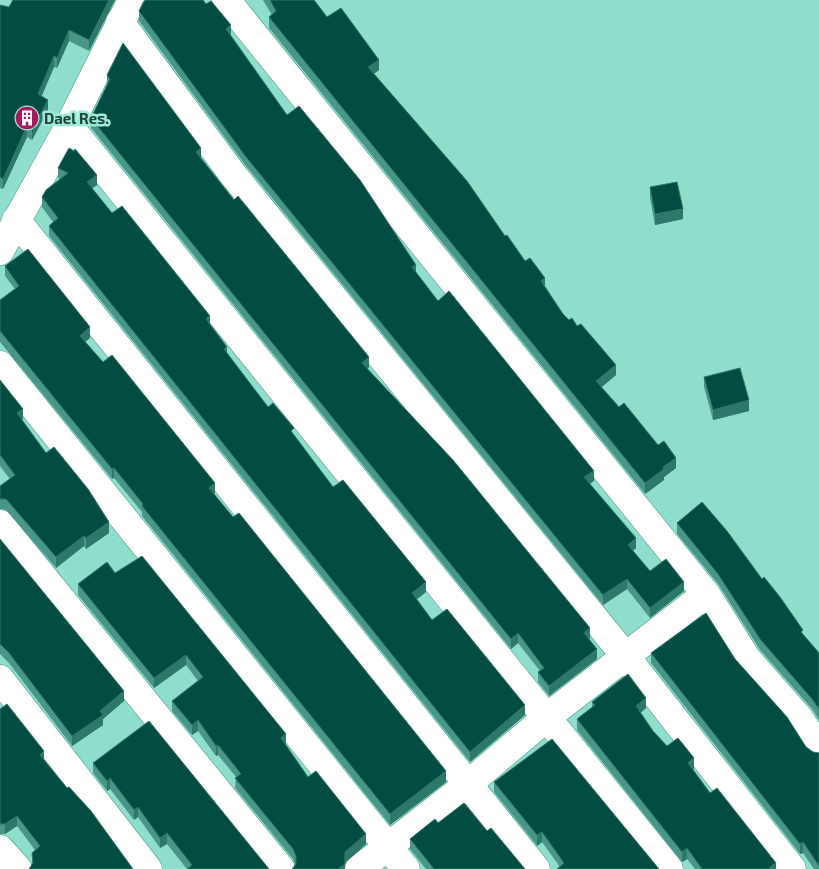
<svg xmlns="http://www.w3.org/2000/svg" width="819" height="869" font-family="'Exo 2',sans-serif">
	<rect width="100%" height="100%" fill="#8fdecc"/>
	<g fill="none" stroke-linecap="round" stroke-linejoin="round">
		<g stroke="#4a9888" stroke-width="29">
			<g id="minor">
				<path d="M226 0 706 594 747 659 799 718 819 748"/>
				<path d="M120 22 234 176 626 657 792 869"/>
				<path d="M69 126 669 869"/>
				<path d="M16 220 536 869"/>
				<path d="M0 251 69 126 132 0"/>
				<path d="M0 365 406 869"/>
				<path d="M0 524 281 869"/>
				<path d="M0 679 148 869"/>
				<path d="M0 849 18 869"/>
				<path d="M359 869 467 785 547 717 706 594"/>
			</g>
		</g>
		<use href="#minor" stroke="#fff" stroke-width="28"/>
	</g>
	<g fill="#499586">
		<path d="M13 0H115L89 51 69 41 57 68 54 67 41 96 48 110 32 140 27 137 3 189 0 188V5L9 7Z"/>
		<path d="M263 0H314L327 17 379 70 374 74 545 286 563 314 616 375 601 387 676 468 664 477V480L645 494 269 28V17L272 15Z"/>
		<path d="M206 4 231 35 287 115 416 272 438 301 594 481 590 484 636 548 633 551 650 571 684 591 650 618 627 589 603 605 246 166 139 21V11Z"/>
		<path d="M107 75 201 158 234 200 369 367 367 369 590 638 589 639 597 659 549 696 538 682V672L540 671 518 643 511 649 91 128V118L107 85Z"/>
		<path d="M58 168 97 185 92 188 112 213 210 324 227 354 268 407 294 435 333 487 426 592 417 599 432 620 525 715 470 762 49 236V226L53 222 42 207V197L60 179 58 178Z"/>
		<path d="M650 187 683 219 655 225 650 198Z"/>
		<path d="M5 266 90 338 85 342 215 493 214 494 446 782 390 825 142 516V512L114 478 112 479 0 342V300L15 289 5 276Z"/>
		<path d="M704 377 749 411 713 420 704 387Z"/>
		<path d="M0 380 23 419 22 420 46 453 109 533 86 549 84 546 56 568 6 510 0 509V486L10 479 0 466Z"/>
		<path d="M677 523 762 579 803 634 819 653V720L812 709 760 650 718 584 677 534Z"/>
		<path d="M0 539 124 701 103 719V725L72 746 9 663 0 654Z"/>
		<path d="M115 573 286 745 308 777 366 844 345 863V869L295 864 293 859 235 788 236 777 218 755 216 756 198 731 192 735 172 711V701L198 681 186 665 154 688 78 595V584Z"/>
		<path d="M651 653 735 659 806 747 813 752 819 753V869H814L803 853 800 854 651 663Z"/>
		<path d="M592 702 646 708 640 713 653 731 667 746 694 769H693L710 793 776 869H695L687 859 682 862 577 730V719L592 708Z"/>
		<path d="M0 709 44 760 133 869 32 864V853L35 850 17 826 5 834H0Z"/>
		<path d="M93 763 269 869H187L167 844 160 848 138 817 134 820 110 789 107 791 93 773Z"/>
		<path d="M494 782 659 869 560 867 542 842 537 846 494 792Z"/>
		<path d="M438 823 525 869H426L410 849V839Z"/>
	</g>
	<g fill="#2d786b">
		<path d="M109 0H115L89 51V40Z"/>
		<path d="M231 25V35L226 29Z"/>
		<path d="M69 30V41L57 68V58Z"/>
		<path d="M54 56V67L38 105V94Z"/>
		<path d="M379 60V70L368 78V67Z"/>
		<path d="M48 100V110L32 140V129Z"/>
		<path d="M27 126V137L3 189V179Z"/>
		<path d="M201 148V158L196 162V152Z"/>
		<path d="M97 175V185L87 192V182Z"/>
		<path d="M683 209V219L655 225V214Z"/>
		<path d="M416 265V275L412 267Z"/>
		<path d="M545 278V288L541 281Z"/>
		<path d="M210 316V326L206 319Z"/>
		<path d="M90 327V338L80 346V336Z"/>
		<path d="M227 347V357L224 349Z"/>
		<path d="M369 357V367L362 373V363Z"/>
		<path d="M616 365V375L596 392V381Z"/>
		<path d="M749 400V411L713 420V410Z"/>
		<path d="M23 409V419L17 423V413Z"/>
		<path d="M676 458V468L664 477V480L645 494V483L663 467Z"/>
		<path d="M114 468V478L112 479V469Z"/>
		<path d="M594 471V481L584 487V477Z"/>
		<path d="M215 483V493L209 498V488Z"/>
		<path d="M109 522V533L86 549V538Z"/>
		<path d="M84 536V546L56 568V557Z"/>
		<path d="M636 538V548L628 555V545Z"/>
		<path d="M627 579V589L603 605V595Z"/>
		<path d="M426 582V592L412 603V593Z"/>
		<path d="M684 582V591L650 618V608Z"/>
		<path d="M590 628V638L584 643V633Z"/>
		<path d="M518 633V643L511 649V639Z"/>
		<path d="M597 649V659L549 696V686Z"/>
		<path d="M186 655V665L154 688V678Z"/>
		<path d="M124 691V701L103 719V725L72 746V736L100 711Z"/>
		<path d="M646 698V708L636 717V706Z"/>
		<path d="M525 705V715L470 762V752Z"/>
		<path d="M198 720V731L192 735V725Z"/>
		<path d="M286 734V745L281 738Z"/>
		<path d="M218 745V755L216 756V746Z"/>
		<path d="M44 751V761L40 755Z"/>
		<path d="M694 758V769L688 773V763Z"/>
		<path d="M446 771V782L390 825V814Z"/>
		<path d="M110 778V789L107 791V781Z"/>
		<path d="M138 807V817L134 820V810Z"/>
		<path d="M17 816V826L5 834V824Z"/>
		<path d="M542 832V842L537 846V835Z"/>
		<path d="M167 833V844L160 848V838Z"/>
		<path d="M366 834V844L345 863V852Z"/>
		<path d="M803 842V853L800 854V844Z"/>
		<path d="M687 848V859L682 862V852Z"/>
		<path d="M776 863V869H769V868Z"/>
		<path d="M345 864V869H338Z"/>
	</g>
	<g fill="#034c41" stroke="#2d786b">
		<path d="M13 0H109L89 40 69 30 57 58 54 56 38 94 48 100 32 129 27 126 3 179 0 177V5L9 7Z"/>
		<path d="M146 0H203L206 4 211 1 231 25 226 29 287 115 299 106 360 180 416 265 412 267 438 301 449 291 594 471 584 477 636 538 628 545 650 571 666 559 684 582 650 608 627 579 603 595 246 157 139 11 144 1Z"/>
		<path d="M270 0H314L327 17 341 8 379 60 368 67 467 181 505 236 507 235 525 261 530 258 545 278 541 281 563 314 569 320 572 318 577 326 581 324 616 365 596 381 619 407 624 403 658 445 664 441 676 458 663 467 664 469 645 483 269 17 276 11Z"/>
		<path d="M123 43 201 148 196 152 234 200 238 196 369 357 362 363 453 460 590 628 584 633 597 649 549 686 538 672 544 668 518 633 511 639 91 118 110 79 107 75Z"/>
		<path d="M69 148 74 151 75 149 97 175 87 182 112 213 122 206 210 316 206 319 227 347 224 349 268 407 273 403 294 428 291 431 333 487 343 480 426 582 412 593 432 620 447 609 525 705 470 752 49 226 58 218 42 197 46 190 68 173 58 168Z"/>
		<path d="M677 182 683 209 655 214 650 187Z"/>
		<path d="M28 249 90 327 80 336 103 362 112 355 215 483 209 488 233 517 239 513 446 771 390 814 142 506 143 504 114 468 112 469 0 331V300L19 286 5 266Z"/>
		<path d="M740 368 749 400 713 410 704 377Z"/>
		<path d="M0 380 23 409 17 413 46 453 54 447 88 489 109 522 86 538 84 536 56 557 6 499H0V486L15 475 0 455Z"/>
		<path d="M702 502 727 531 762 579 764 577 780 597 803 630 801 632 819 653V709L812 699 760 639 718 574 677 523Z"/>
		<path d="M0 539 124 691 100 711 103 715 72 736 9 653 0 644Z"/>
		<path d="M142 556 286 734 281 738 308 777 316 771 366 834 345 852V864L338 869H292L296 864V856L293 849 235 778 241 774 218 745 216 746 198 720 192 725 172 701 203 677 186 655 154 678 78 584 107 562 115 573Z"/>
		<path d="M706 613 735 659 787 717 806 747 813 752 819 753V866L803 842 800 844 651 653Z"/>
		<path d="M628 674 646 698 636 706 653 731 667 746 678 738 694 758 688 763 710 793 717 788 776 863 769 868V869H702L687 848 682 852 577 719 595 705 592 702Z"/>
		<path d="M7 704 44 751 40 755 67 788 69 787 91 811 133 869H29L33 863 32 853 40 846 17 816 5 824H0V709Z"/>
		<path d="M149 721 269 869H187L192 865 167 833 160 838 138 807 134 810 110 778 107 781 93 763Z"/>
		<path d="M552 739 659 869H557L564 863 542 832 537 835 494 782Z"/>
		<path d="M464 803 487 831 491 828 525 869H434L410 839 435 819 438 823Z"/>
	</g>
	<defs>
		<g id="building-disc" transform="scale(1.25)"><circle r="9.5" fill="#a71a5e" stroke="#9cebd9"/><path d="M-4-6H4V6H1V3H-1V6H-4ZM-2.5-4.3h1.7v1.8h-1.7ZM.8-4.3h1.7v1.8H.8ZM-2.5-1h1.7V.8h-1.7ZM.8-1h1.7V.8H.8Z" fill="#fff"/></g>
	</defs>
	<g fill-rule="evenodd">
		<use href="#building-disc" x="27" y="118"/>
	</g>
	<g text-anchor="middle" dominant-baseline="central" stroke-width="5" stroke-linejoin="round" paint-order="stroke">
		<g font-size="15" font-weight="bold" fill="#22433c" stroke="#9cebd9" text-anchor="start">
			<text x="44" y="118">Dael Res.</text>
		</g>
	</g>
</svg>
